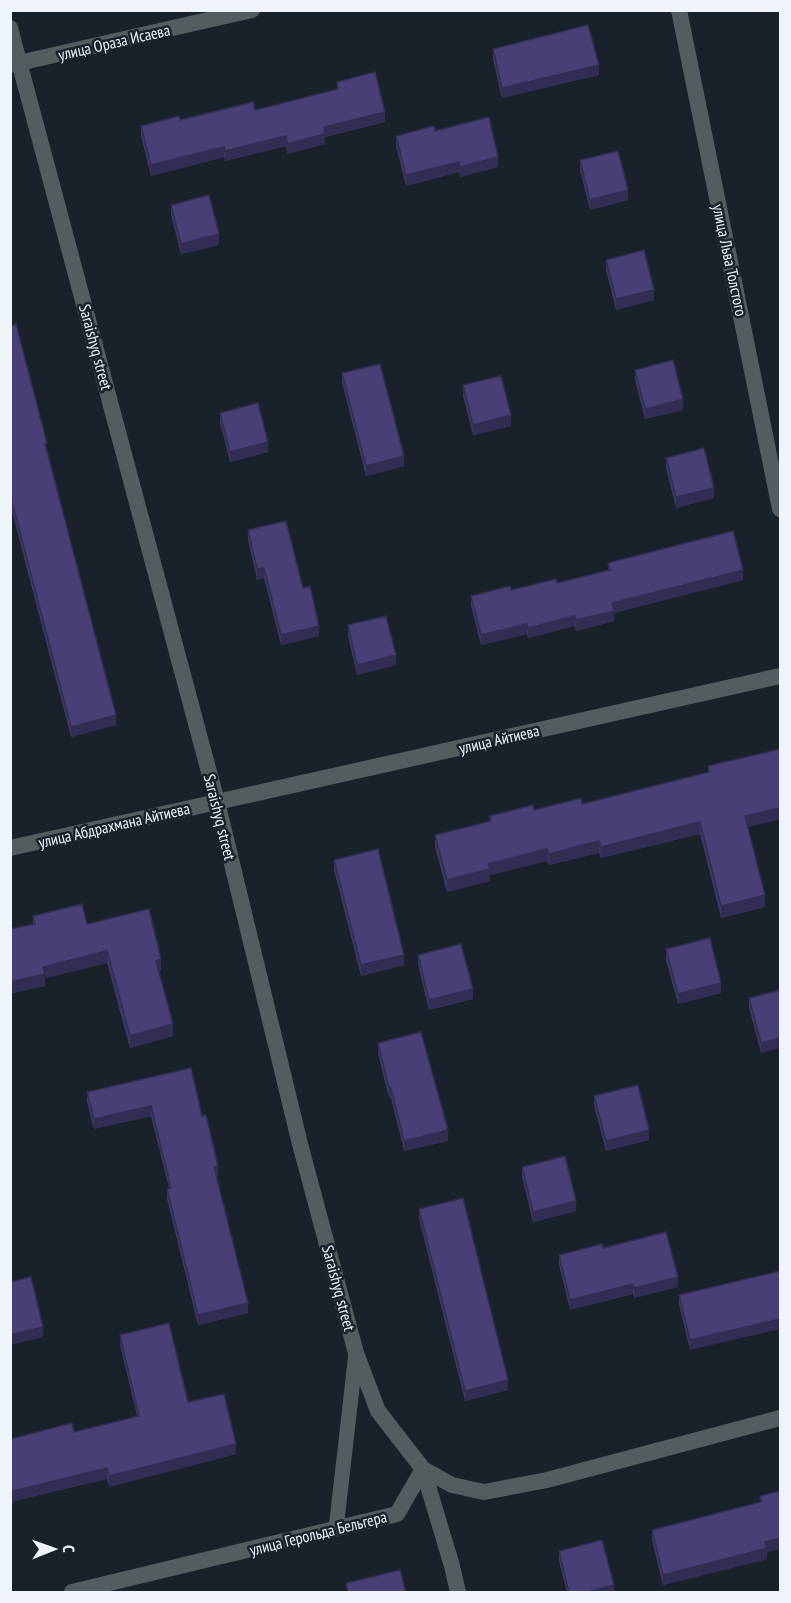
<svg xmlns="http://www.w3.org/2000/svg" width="791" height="1603" font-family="'PT Sans Narrow',sans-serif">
	<rect width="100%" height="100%" fill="#19212a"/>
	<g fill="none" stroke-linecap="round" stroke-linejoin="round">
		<path stroke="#555c5f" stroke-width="15" d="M336 1529 356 1353"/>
		<g stroke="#555c5f" stroke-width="16">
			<path d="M679 10 780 509"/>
			<path d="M10 65 252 10"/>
			<path d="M10 848 217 802 300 1144 356 1353 378 1411 423 1469 452 1566 458 1592"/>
			<path d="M423 1469 452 1485 484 1492 547 1480 780 1418"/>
			<path d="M72 1592 397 1514 423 1469"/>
		</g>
		<path stroke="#555c5f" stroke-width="16" d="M10 28 217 802 780 676"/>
	</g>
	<g fill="#3e3765">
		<path d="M493 49 599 75 502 98 493 59Z"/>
		<path d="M337 82 385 122 325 137V144L287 154 286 146 225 161 224 157 151 176 141 136V126L255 110 337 89Z"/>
		<path d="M435 131 498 167 460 177 459 172 406 186 396 146V136Z"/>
		<path d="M580 160 628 200 590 210 580 170Z"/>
		<path d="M171 205 219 245 181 254 171 215Z"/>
		<path d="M606 260 654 300 616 310 606 270Z"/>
		<path d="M10 326 47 452 116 725 71 737 10 504Z"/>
		<path d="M635 370 683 410 645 419 635 380Z"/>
		<path d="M342 373 404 466 366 476 342 383Z"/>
		<path d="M463 385 511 426 473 435 463 396Z"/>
		<path d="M220 413 268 452 230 462 220 423Z"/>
		<path d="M666 458 714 498 676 508 666 468Z"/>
		<path d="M248 530 303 588 319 636 281 645 264 578 257 580 248 540Z"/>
		<path d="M608 563 743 580 614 613V621L576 631 575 626 528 638 527 634 481 645 471 606V596L557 583 608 570Z"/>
		<path d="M348 625 396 665 357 675 348 636Z"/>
		<path d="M708 766 780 819 748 827 765 907 721 918 700 834 601 858 599 853 549 865 547 861 490 875V881L447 892 435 847V835L490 822V816L582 804 708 773Z"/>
		<path d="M334 860 404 965 361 976 334 870Z"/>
		<path d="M33 916 87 924 161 971 159 972 173 1036 130 1048 107 963 45 978V986L33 924Z"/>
		<path d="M666 949 721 993 678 1004 666 960Z"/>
		<path d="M418 955 473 999 429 1010 418 965Z"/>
		<path d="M780 990 761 1053 749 1008V998Z"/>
		<path d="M378 1043 448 1141 404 1151 391 1098H389L378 1054Z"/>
		<path d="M87 1092 202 1116 218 1176H216L248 1313 198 1325 167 1199V1189L169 1188 151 1116 94 1129 87 1102Z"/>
		<path d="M594 1096 649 1140 606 1151 594 1106Z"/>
		<path d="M522 1167 576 1211 533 1222 522 1177Z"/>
		<path d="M419 1209 508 1390 465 1401 419 1219Z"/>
		<path d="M603 1248 678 1287 634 1298 633 1294 570 1310 559 1265V1255Z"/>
		<path d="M780 1271 690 1350 679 1305V1295Z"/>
		<path d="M120 1335 188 1402 236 1454 109 1487 107 1479 14 1501V1503L10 1504V1439L74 1432 137 1416 120 1345Z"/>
		<path d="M780 1491V1549L767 1552V1559L663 1585 652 1541V1530L760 1503V1496Z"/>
		<path d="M559 1551 614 1593H567L559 1561Z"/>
	</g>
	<g fill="#322d52">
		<path d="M599 65V75L502 98V88Z"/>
		<path d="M385 112V122L325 137V144L287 154V144L324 127Z"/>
		<path d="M286 136V146L225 161V151Z"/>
		<path d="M224 147V157L151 176V165Z"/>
		<path d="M498 157V167L460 177V167Z"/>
		<path d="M459 162V172L406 186V175Z"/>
		<path d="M628 190V200L590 210V200Z"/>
		<path d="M219 234V245L181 254V244Z"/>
		<path d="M654 290V300L616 310V299Z"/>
		<path d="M683 399V410L645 419V409Z"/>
		<path d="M511 415V426L473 435V425Z"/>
		<path d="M268 442V452L230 462V452Z"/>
		<path d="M404 456V466L366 476V466Z"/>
		<path d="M714 488V498L676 508V497Z"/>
		<path d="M264 568V578L257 580V569Z"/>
		<path d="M743 570V580L614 613V621L576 631V620L612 603Z"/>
		<path d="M575 616V626L528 638V628Z"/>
		<path d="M527 624V634L481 645V635Z"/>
		<path d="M319 626V636L281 645V635Z"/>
		<path d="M396 655V665L357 675V665Z"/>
		<path d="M116 715V725L71 737V727Z"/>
		<path d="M780 808V819L745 828V816Z"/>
		<path d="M700 822V834L601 858V847Z"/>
		<path d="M599 841V853L549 865V854Z"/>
		<path d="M547 849V861L490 875V881L447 892V880L488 864Z"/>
		<path d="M765 895V907L721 918V906Z"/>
		<path d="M107 951V963L45 978V986L10 994V982L43 967Z"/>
		<path d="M404 955V965L361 976V965Z"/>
		<path d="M161 959V971L156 973V961Z"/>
		<path d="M721 983V993L678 1004V994Z"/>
		<path d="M473 989V999L429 1010V1000Z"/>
		<path d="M173 1024V1036L130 1048V1036Z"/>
		<path d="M780 1038V1048L761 1053V1043Z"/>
		<rect x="389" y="1088" width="2" height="10"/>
		<path d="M151 1106V1116L94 1129V1119Z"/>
		<path d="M448 1130V1141L404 1151V1141Z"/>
		<path d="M649 1130V1140L606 1151V1141Z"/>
		<path d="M218 1166V1176L214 1177V1167Z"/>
		<path d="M576 1201V1211L533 1222V1212Z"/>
		<path d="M678 1277V1287L634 1298V1288Z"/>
		<path d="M633 1284V1294L570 1310V1300Z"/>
		<path d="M248 1303V1313L198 1325V1315Z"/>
		<path d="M780 1319V1329L690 1350V1340Z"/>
		<path d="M43 1327V1337L10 1345V1335Z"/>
		<path d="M508 1380V1390L465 1401V1391Z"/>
		<path d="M236 1444V1454L109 1487V1476Z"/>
		<path d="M107 1468V1479L14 1501V1503L10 1504V1493L13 1491Z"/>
		<path d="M780 1538V1549L767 1552V1559L663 1585V1575L765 1542Z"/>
		<path d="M614 1585V1593H584Z"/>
	</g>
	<g fill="#484075" stroke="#322d52" stroke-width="1.5">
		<path d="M588 25 599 65 502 88 493 49Z"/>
		<path d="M375 72 385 112 324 127 325 134 287 144 286 136 225 151 224 147 151 165 141 126 179 116 180 120 253 102 255 110 338 89 337 82Z"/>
		<path d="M489 117 498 157 460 167 459 162 406 175 396 136 434 126 435 131Z"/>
		<path d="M618 151 628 190 590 200 580 160Z"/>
		<path d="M209 195 219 234 181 244 171 205Z"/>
		<path d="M644 250 654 290 616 299 606 260Z"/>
		<path d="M16 324 47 443 45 444 116 715 71 727 10 494V326Z"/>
		<path d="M673 360 683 399 645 409 635 370Z"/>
		<path d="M380 364 404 456 366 466 342 373Z"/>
		<path d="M501 376 511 415 473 425 463 385Z"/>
		<path d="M258 403 268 442 230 452 220 413Z"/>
		<path d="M704 448 714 488 676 497 666 458Z"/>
		<path d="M286 521 303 588 310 586 319 626 281 635 264 568 257 569 248 530Z"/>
		<path d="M733 531 743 570 612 603 614 611 576 620 575 616 528 628 527 624 481 635 471 596 510 586 511 590 556 579 557 583 610 570 608 563Z"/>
		<path d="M386 616 396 655 357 665 348 625Z"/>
		<path d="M780 749V808L745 816 765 895 721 906 700 822 601 847 599 841 549 854 547 849 488 864 490 869 447 880 435 835 491 821 490 816 533 805 534 810 581 798 582 804 709 772 708 766Z"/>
		<path d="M378 849 404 955 361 965 334 860Z"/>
		<path d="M82 904 87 924 149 909 161 959 156 961 173 1024 130 1036 107 951 43 967 45 974 10 982V929L35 924 33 916Z"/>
		<path d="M710 938 721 983 678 994 666 949Z"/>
		<path d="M461 944 473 989 429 1000 418 955Z"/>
		<path d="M780 990V1038L761 1043 749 998Z"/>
		<path d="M421 1032 448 1130 404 1141 391 1088H389L378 1043Z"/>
		<path d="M191 1068 202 1116 206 1115 218 1166 214 1167 248 1303 198 1315 167 1189 171 1188 151 1106 94 1119 87 1092Z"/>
		<path d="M638 1085 649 1130 606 1141 594 1096Z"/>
		<path d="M565 1156 576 1201 533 1212 522 1167Z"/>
		<path d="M463 1198 508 1380 465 1391 419 1209Z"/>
		<path d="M666 1232 678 1277 634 1288 633 1284 570 1300 559 1255 602 1244 603 1248Z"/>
		<path d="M780 1271V1319L690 1340 679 1295Z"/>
		<path d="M31 1277 43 1327 10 1335V1282Z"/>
		<path d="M169 1323 188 1402 224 1394 236 1444 109 1476 107 1468 13 1491 14 1493H10V1439L72 1423 74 1432 139 1416 120 1335Z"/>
		<path d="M780 1491V1538L765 1542 767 1548 663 1575 652 1530 761 1502 760 1496Z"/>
		<path d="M602 1540 614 1585 584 1593H569L559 1551Z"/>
		<path d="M400 1570 406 1593H348L346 1583Z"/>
	</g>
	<g text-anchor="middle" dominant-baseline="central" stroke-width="5" stroke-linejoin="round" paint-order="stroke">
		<g font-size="16" fill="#eff4fb" stroke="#19212a">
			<text transform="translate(114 42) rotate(-13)">улица Ораза Исаева</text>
			<text transform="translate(730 260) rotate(78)">улица Льва Толстого</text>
			<text transform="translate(96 347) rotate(75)">Saraishyq street</text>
			<text transform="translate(499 739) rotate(-13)">улица Айтиева</text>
			<text transform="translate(220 817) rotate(76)">Saraishyq street</text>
			<text transform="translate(114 825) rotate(-13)">улица Абдрахмана Айтиева</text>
			<text transform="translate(339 1288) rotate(75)">Saraishyq street</text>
			<text transform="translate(318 1533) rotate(-14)">улица Герольда Бельгера</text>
		</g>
	</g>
	<rect width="791" height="1603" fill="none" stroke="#eff4fb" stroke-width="24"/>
	<g transform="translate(54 1549) rotate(89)" stroke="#19212a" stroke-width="4.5" paint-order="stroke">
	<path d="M0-4.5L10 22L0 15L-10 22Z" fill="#eff4fb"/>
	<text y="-9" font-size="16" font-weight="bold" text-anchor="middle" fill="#eff4fb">С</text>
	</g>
</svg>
